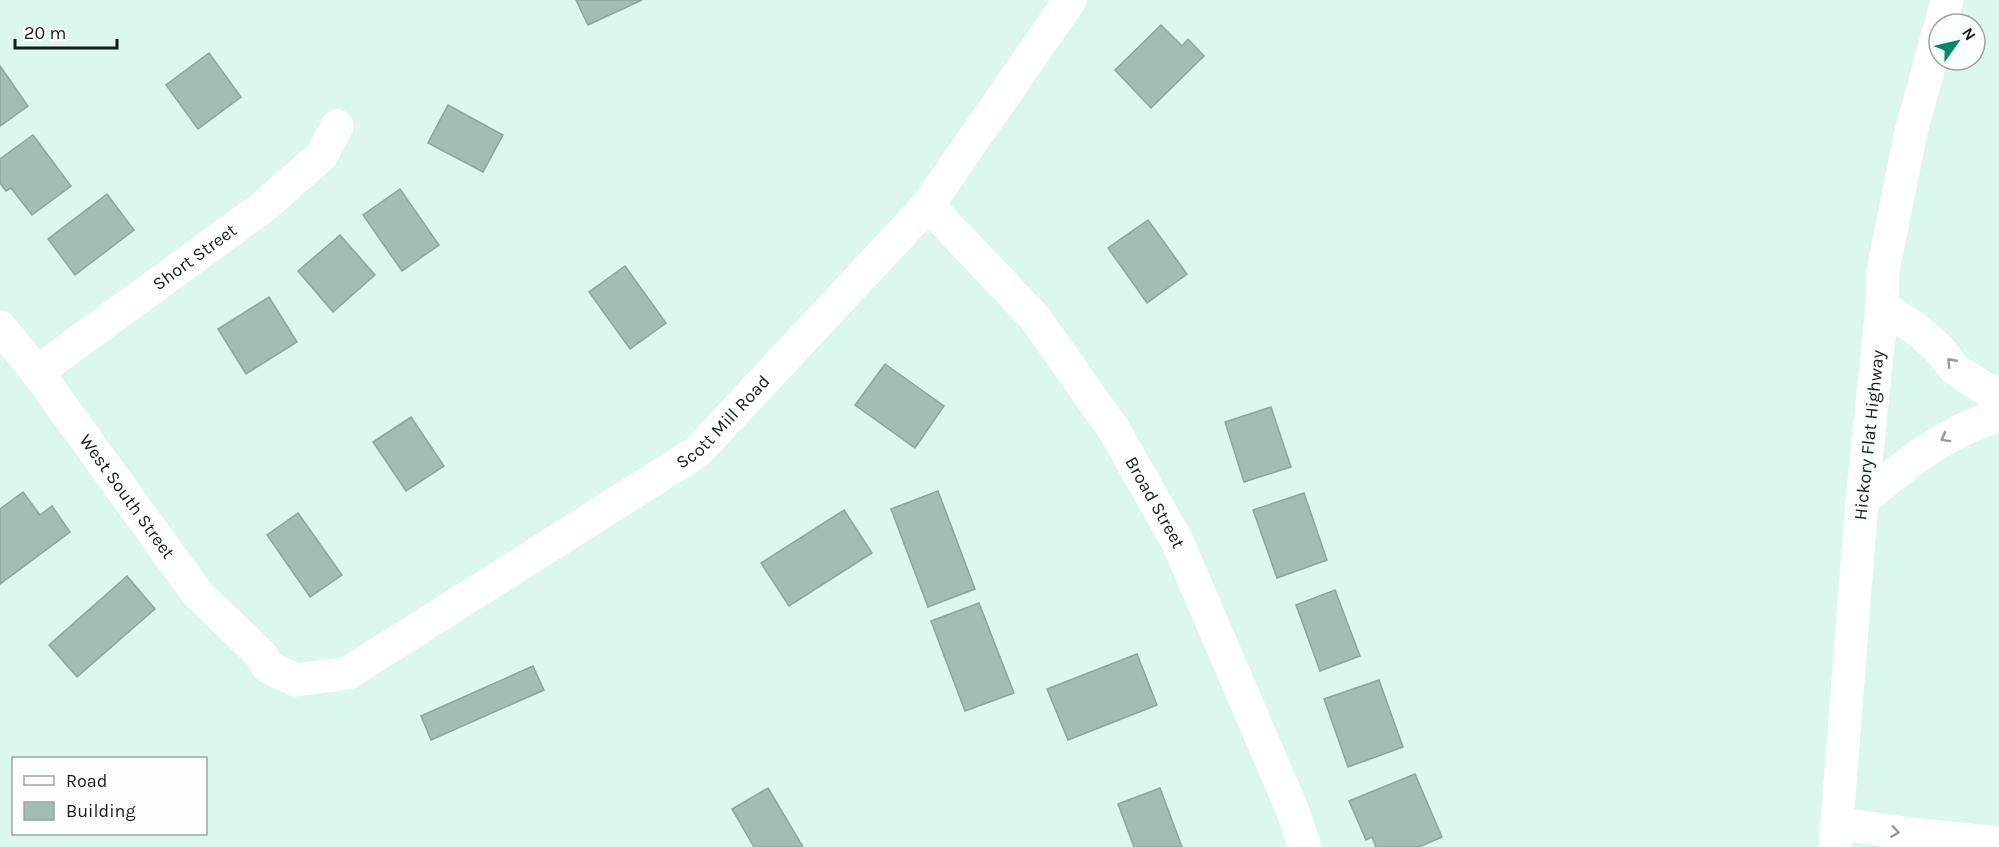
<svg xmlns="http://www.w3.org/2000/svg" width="1999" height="847" font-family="Karla,sans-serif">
	<rect width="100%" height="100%" fill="#dcf8ed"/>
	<g fill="#a2bdb3" stroke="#8ca69d" stroke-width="1.5">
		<path d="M576 0H642L588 25Z"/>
		<path d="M1161 25 1182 46 1188 39 1204 56 1151 108 1115 70Z"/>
		<path d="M209 53 241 97 198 129 166 85Z"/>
		<path d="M0 66 28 106 0 126Z"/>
		<path d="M448 105 503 135 483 172 428 143Z"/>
		<path d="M33 135 71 186 32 215 11 188 6 191 0 183V159Z"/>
		<path d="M400 189 439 245 402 271 363 215Z"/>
		<path d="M107 194 134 230 75 275 48 239Z"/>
		<path d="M1148 220 1187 274 1147 303 1108 248Z"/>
		<path d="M340 235 375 275 333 312 298 271Z"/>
		<path d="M625 266 666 323 630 349 589 292Z"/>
		<path d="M269 297 297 342 246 374 218 329Z"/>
		<path d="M885 364 944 406 915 448 855 405Z"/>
		<path d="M1271 407 1291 467 1244 482 1225 422Z"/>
		<path d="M411 417 444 466 406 491 373 442Z"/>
		<path d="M938 491 975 589 928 607 891 509Z"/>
		<path d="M23 492 40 515 52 506 70 532 0 584V509Z"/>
		<path d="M1304 493 1327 560 1277 578 1253 510Z"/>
		<path d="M844 510 872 553 789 606 761 563Z"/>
		<path d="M298 513 342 575 310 597 267 535Z"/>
		<path d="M127 576 155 609 77 677 49 645Z"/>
		<path d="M1335 590 1360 656 1320 671 1296 605Z"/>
		<path d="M979 603 1014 693 965 711 931 621Z"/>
		<path d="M1137 654 1157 705 1068 740 1047 689Z"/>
		<path d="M533 666 544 690 431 740 421 716Z"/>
		<path d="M1379 680 1403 747 1348 767 1324 699Z"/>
		<path d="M1415 774 1442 837 1419 847H1376L1372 837 1366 840 1349 801Z"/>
		<path d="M768 788 803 847H754L732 809Z"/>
		<path d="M1160 788 1182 847H1134L1118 804Z"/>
	</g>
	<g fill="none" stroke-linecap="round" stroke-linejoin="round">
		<g stroke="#fff" stroke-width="33">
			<path d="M1941 24 1947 0"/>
			<path id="s1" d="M928 205 1035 318 1114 430 1177 541 1292 809 1305 847"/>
			<path id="s2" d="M0 327 37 372 197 593 262 656 268 667 296 680 348 673 697 452 928 205 1070 0"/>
			<path id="s3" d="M37 372 263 207 322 155 337 126"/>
			<path d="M1862 501 1882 306 1883 271 1911 132 1939 30"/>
		</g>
		<path stroke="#fff" stroke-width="33" d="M1835 847 1862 501"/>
		<g stroke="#fff" stroke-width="33">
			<path d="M1882 306 1920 332 1938 348 1955 369 1982 387 1999 394"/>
			<path d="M1862 501C1906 464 1943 433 1999 415"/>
			<path d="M1837 823 1910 834 1999 843"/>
		</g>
	</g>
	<defs><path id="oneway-chevron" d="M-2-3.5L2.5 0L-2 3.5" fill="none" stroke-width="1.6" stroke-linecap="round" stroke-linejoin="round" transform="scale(1.5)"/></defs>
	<g stroke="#949998">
		<use href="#oneway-chevron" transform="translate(1951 362) rotate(-132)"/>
		<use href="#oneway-chevron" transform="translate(1945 438) rotate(151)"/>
		<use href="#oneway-chevron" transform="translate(1895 832) rotate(8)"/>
	</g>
	<g text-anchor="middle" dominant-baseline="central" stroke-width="4.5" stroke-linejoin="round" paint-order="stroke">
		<g font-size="18" fill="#121c19" stroke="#fafffd">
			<text stroke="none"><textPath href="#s3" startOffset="195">Short Street</textPath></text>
			<text stroke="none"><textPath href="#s2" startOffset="970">Scott Mill Road</textPath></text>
			<text transform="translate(1869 435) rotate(-84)">Hickory Flat Highway</text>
			<text stroke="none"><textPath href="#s2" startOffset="212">West South Street</textPath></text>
			<text stroke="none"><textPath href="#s1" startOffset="376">Broad Street</textPath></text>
		</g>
	</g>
	<rect x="12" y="757" width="195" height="78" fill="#fafffd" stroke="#9da4a2" stroke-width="1.5"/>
	<rect x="24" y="776" width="30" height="9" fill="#ffffff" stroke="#9da4a2" stroke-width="1.5"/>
	<text x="66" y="787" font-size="18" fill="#121c19">Road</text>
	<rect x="24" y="802" width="30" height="18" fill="#a2bdb3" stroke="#9da4a2" stroke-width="1.5"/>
	<text x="66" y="817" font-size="18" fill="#121c19">Building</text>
	<g transform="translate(1957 42) rotate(56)"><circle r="28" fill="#fafffd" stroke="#9da4a2" stroke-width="1.5"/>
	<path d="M0-4.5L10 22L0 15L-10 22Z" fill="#05876b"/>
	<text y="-9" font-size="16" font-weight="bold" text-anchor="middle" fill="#121c19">N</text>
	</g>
	<path d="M15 39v9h102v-9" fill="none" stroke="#121c19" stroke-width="3"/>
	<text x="24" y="39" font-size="18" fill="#121c19" stroke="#fafffd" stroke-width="4.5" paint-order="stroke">20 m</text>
</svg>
